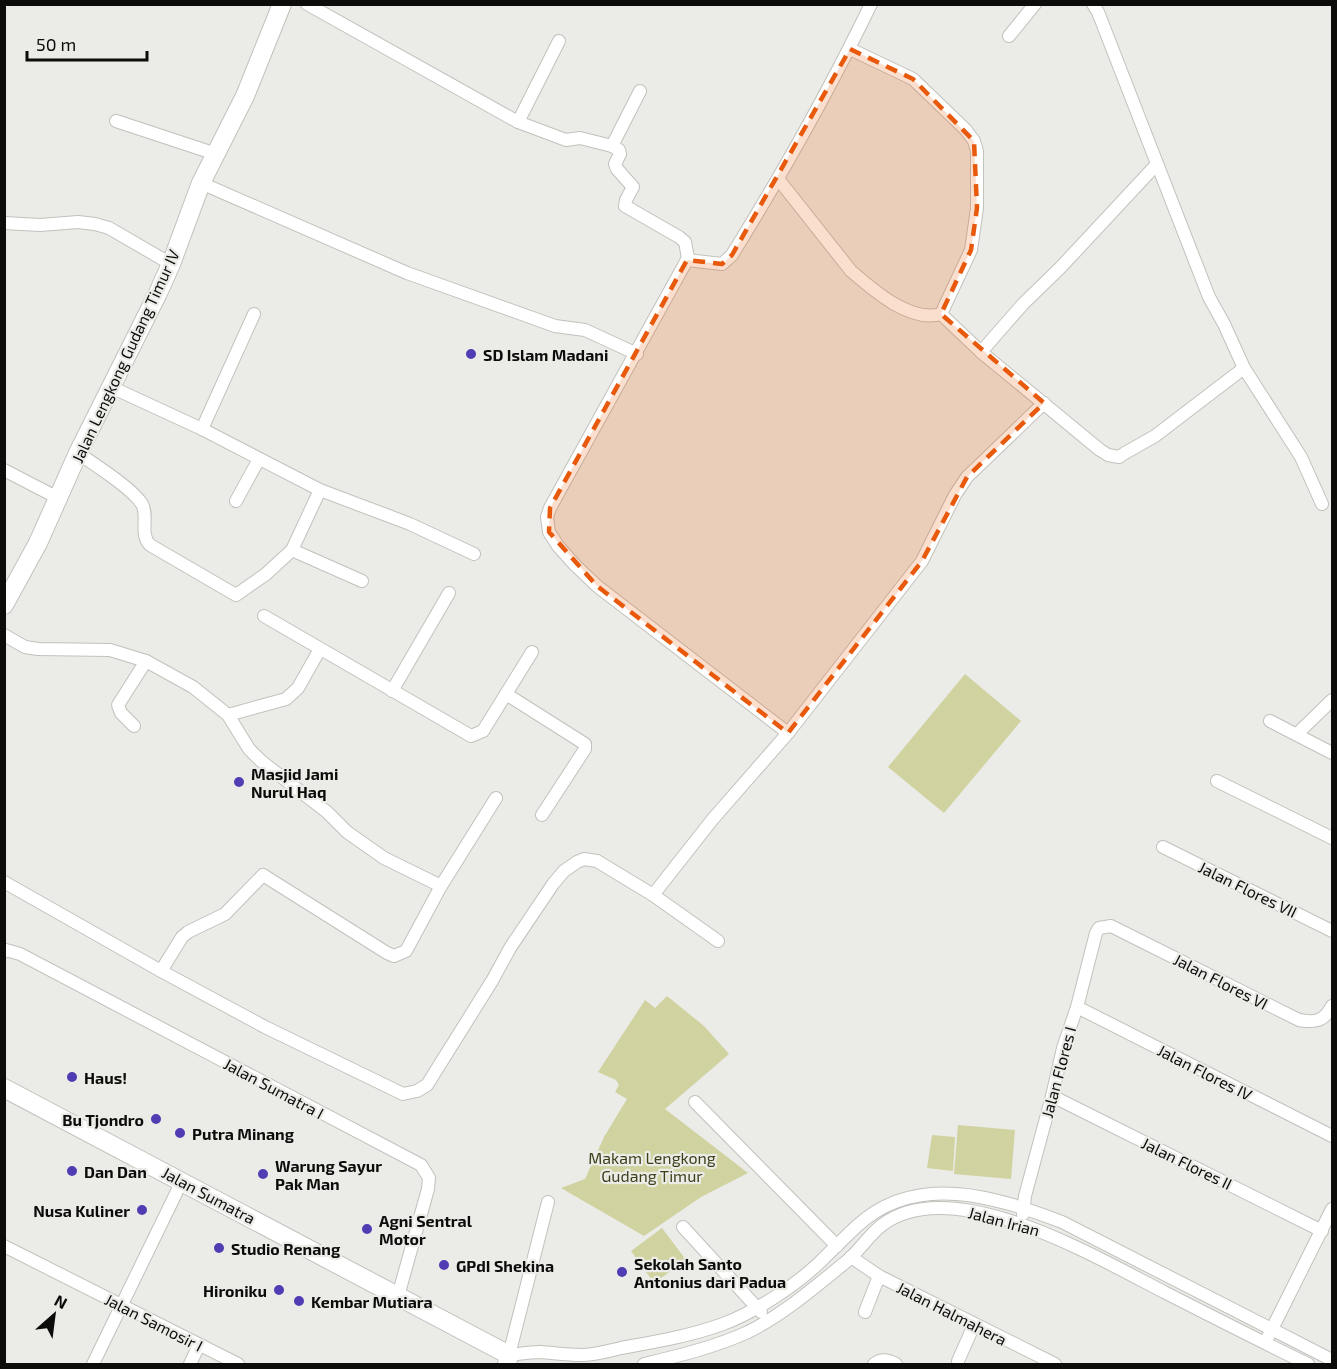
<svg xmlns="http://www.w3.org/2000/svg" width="1337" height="1369" font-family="'Exo 2',sans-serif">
	<rect width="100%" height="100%" fill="#ebece7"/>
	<g fill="#d0d29f">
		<path d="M965 674 1021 721 944 813 888 767Z"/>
		<path d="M667 996 704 1026 729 1054 665 1109 748 1173 701 1197 644 1236 561 1188 585 1179 604 1137 627 1099 615 1092 619 1085 616 1080 598 1072 645 1000 655 1008Z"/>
		<path d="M958 1125 1015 1130 1011 1179 954 1174Z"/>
		<path d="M932 1135 955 1137 953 1171 927 1168Z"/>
		<path d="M662 1228 686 1260 654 1283 631 1251Z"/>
	</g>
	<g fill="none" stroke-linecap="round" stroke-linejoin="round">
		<g stroke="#c1c1bd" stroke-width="14">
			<g id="street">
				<path d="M307 4 518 122 566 140 580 138 612 146 640 91"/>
				<path d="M1093 4 1098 12 1209 297 1224 324 1244 368 1301 457 1322 504"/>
				<path d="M1009 36 1035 4"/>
				<path d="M116 121 216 154"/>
				<path d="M518 122 559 41"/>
				<path d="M612 146 619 150 620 154 615 164 617 169 633 187 626 200 625 206 679 237 685 242 688 258 550 508 547 517 549 532 558 546 575 565 597 586 788 733"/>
				<path d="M1157 164 1061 267 1023 304 981 352 1100 450 1108 455 1119 457 1125 453 1155 436 1244 368"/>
				<path d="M779 180 851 271C873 290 910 323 941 314L971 250 977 208V151L974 141 966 130 913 79 850 49"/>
				<path d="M201 183 407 273 555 326 585 330 637 354"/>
				<path d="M4 223 40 225 78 222 95 224 109 228 171 264"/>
				<path d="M687 260 722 264 732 255C782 174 829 91 871 4"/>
				<path d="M941 314 981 352"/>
				<path d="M202 429 254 314"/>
				<path d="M78 453C95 465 132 488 142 504 149 516 139 534 150 545L236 595 266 574 292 550 320 490 202 429 111 387"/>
				<path d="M4 470 58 498"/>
				<path d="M320 490 410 524 474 554"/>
				<path d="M236 501 259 459"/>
				<path d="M292 550 362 581"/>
				<path d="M264 616 471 736 483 731 532 652"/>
				<path d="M4 635 25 647 38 649 110 650 146 661 193 687 228 715 249 749 261 761 327 812 347 832 384 858 441 886"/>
				<path d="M392 691 449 593"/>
				<path d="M506 694 585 744V749L542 815"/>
				<path d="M228 715 286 699 298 688 320 649"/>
				<path d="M1270 721 1332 753"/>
				<path d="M134 726 121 713 118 705 146 661"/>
				<path d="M1297 734 1332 700"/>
				<path d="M1217 781 1332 838"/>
				<path d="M1163 847 1332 931"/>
				<path d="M4 882 161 971 265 1027 403 1094 417 1091 427 1085 492 981 510 948 553 884 564 871 577 862 584 859 597 861 653 895 718 941"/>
				<path d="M653 895 712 820 788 733 922 561 955 495 967 477 1044 403"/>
				<path d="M4 952 6 950 20 954 421 1165 429 1178 428 1189 398 1296"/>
				<path d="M161 971 182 937 188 932 225 914 263 875 387 953 394 956 406 951 441 886 496 798"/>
				<path d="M1077 1007 1332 1136"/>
				<path d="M1052 1096 1322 1231"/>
				<path d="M695 1102 837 1246"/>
				<path d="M548 1202 509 1355C519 1354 530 1352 540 1352 554 1353 567 1355 581 1355 594 1355 608 1351 621 1348 655 1342 690 1336 723 1324 755 1312 793 1287 818 1264 831 1251 844 1238 857 1226 916 1171 996 1197 1062 1222L1332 1360"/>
				<path d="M1023 1214 1025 1196 1052 1096 1063 1048 1077 1007 1096 933 1099 928 1111 926 1299 1020C1316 1023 1324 1021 1332 1006"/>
				<path d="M683 1227 761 1312"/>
				<path d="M4 1246 238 1364"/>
				<path d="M851 1257 879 1276 1055 1364"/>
				<path d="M865 1312 879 1276"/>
				<path d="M1268 1337 1332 1209"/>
				<path d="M958 1361 974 1325"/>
				<path d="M93 1364 182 1181"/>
				<path d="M190 1364 199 1345"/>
				<path d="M644 1364C678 1356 715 1347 748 1332 784 1314 816 1286 847 1261 860 1250 869 1235 882 1225 953 1171 1099 1259 1166 1293 1213 1317 1260 1341 1308 1364"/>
				<path d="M874 1364C882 1358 888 1360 896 1364"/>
			</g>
		</g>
		<g stroke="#c1c1bd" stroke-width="20">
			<g id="secondary">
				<path d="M4 605 38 543 78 453 158 293 171 264 201 183 245 96 282 4"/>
				<path d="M4 1088 509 1355 507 1364"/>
			</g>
		</g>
		<use href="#street" stroke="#fff" stroke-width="12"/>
		<use href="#secondary" stroke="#fff" stroke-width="18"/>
	</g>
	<path fill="#e8590c" fill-opacity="0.2" stroke="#e8590c" stroke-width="4.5" stroke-dasharray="12 8" stroke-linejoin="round" d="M850 49 913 79 974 141 977 208 971 250 941 314 1044 403 967 477 922 561 788 733 597 586 549 532 550 508 687 260 722 264 732 255Z"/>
	<g fill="#513cb3" stroke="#ebece7" stroke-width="2">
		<circle cx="471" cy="354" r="6"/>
		<circle cx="239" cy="782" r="6"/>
		<circle cx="72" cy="1077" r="6"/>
		<circle cx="156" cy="1119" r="6"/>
		<circle cx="180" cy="1133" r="6"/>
		<circle cx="72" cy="1171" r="6"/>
		<circle cx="263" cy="1174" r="6"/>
		<circle cx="142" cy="1210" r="6"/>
		<circle cx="367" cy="1229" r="6"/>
		<circle cx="219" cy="1248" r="6"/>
		<circle cx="444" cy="1265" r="6"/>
		<circle cx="622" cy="1272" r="6"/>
		<circle cx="279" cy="1290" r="6"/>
		<circle cx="299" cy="1301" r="6"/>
	</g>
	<g text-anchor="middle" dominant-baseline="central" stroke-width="4.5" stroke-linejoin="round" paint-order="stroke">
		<g font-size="16" font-weight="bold" fill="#0c0c0b" stroke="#ebece7" text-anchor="start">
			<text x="483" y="354">SD Islam Madani</text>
			<text x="251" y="773">Masjid Jami<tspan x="251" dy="18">Nurul Haq</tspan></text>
			<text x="84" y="1077">Haus!</text>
			<text x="144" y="1119" text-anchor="end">Bu Tjondro</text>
			<text x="192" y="1133">Putra Minang</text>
			<text x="275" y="1165">Warung Sayur<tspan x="275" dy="18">Pak Man</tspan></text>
			<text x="84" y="1171">Dan Dan</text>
			<text x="130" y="1210" text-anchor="end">Nusa Kuliner</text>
			<text x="379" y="1220">Agni Sentral<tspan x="379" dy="18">Motor</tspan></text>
			<text x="231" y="1248">Studio Renang</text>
			<text x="634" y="1263">Sekolah Santo<tspan x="634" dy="18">Antonius dari Padua</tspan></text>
			<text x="456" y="1265">GPdI Shekina</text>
			<text x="267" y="1290" text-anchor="end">Hironiku</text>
			<text x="311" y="1301">Kembar Mutiara</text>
		</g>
		<g font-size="16" fill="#0c0c0b" stroke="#ebece7">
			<text transform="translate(125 356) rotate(-65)">Jalan Lengkong Gudang Timur IV</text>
			<text transform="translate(1248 889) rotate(26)">Jalan Flores VII</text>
			<text transform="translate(1221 981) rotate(27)">Jalan Flores VI</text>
			<text transform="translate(1058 1072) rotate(-75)">Jalan Flores I</text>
			<text transform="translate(1205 1072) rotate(27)">Jalan Flores IV</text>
			<text transform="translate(274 1088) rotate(28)">Jalan Sumatra I</text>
			<text transform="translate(1187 1163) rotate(26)">Jalan Flores II</text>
			<text transform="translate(209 1195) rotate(28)">Jalan Sumatra</text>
			<text transform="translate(1004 1221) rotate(15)">Jalan Irian</text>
			<text transform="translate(952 1313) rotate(27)">Jalan Halmahera</text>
			<text transform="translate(154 1322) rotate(27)">Jalan Samosir I</text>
		</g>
		<g font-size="16" fill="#3e3e19" stroke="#ebece7">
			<text x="652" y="1157">Makam Lengkong<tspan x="652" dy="18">Gudang Timur</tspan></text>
		</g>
	</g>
	<rect width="1337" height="1369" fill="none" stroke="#0c0c0b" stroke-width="12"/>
	<g transform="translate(54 1315) rotate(28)" stroke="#ebece7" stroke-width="4.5" paint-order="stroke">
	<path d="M0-4.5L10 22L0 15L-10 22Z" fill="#0c0c0b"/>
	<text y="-9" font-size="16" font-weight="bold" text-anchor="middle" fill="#0c0c0b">N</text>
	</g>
	<path d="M27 51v9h120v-9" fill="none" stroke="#0c0c0b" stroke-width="3"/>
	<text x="36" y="51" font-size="18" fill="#0c0c0b" stroke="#ebece7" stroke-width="4.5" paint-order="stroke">50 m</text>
</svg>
